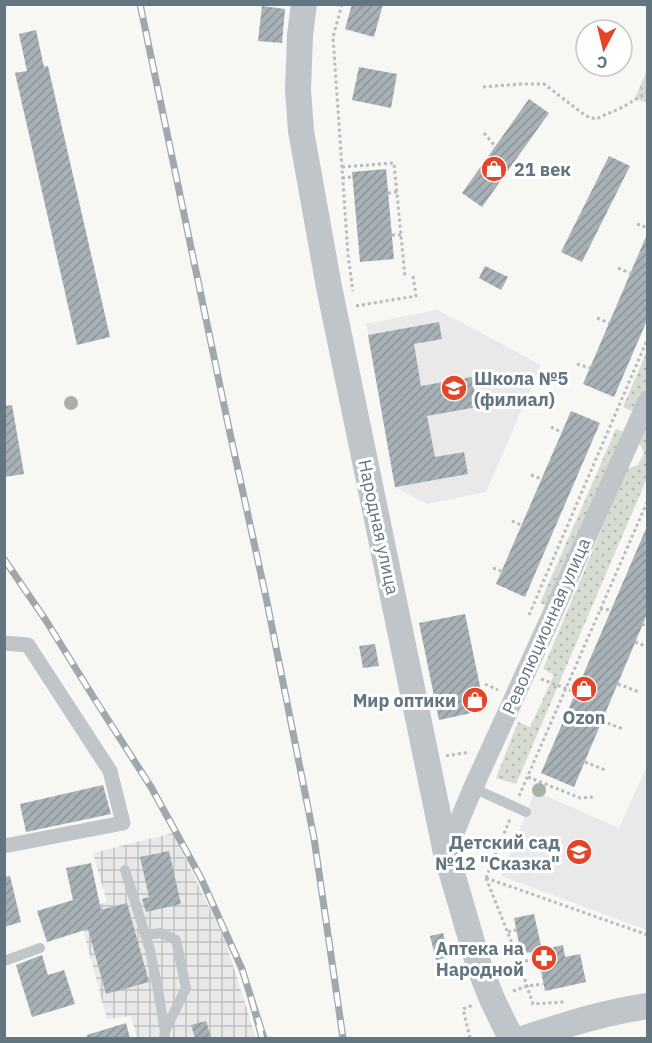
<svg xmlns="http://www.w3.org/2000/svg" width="652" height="1043" font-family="'IBM Plex Sans',sans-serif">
	<defs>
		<pattern id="industrial-grid" width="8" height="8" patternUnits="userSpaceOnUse" patternTransform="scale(1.5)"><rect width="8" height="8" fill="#e8e9e8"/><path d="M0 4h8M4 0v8" fill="none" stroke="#bfc1c1"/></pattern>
		<pattern id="grass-dots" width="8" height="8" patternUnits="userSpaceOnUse" patternTransform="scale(1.5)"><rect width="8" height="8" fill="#d7dcd3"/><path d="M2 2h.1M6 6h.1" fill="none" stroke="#b2b7b0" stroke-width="1.8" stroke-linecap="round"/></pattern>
		<pattern id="park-crowns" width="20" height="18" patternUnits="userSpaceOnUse" patternTransform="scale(1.5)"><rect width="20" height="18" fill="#d7dcd3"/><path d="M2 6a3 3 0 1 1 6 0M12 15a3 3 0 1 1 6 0" fill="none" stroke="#b2b7b0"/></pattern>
		<pattern id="building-hatch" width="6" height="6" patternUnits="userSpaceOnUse" patternTransform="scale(1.5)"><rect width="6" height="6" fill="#a7b1b6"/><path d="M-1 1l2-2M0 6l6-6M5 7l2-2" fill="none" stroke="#8b9599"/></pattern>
	</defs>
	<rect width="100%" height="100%" fill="#f7f7f4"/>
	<g fill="#e8e9e8">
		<path d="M438 310 541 365 486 492 427 504 395 487 368 335 367 326 364 324Z"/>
		<path d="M647 766V930L501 876 535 791 619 828Z"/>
	</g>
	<path fill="url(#industrial-grid)" d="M173 833 225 940 256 1038H137L131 1016 107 1019 78 911 107 902 93 853Z"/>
	<g fill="url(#grass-dots)">
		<path d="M647 351V387L636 413 623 407Z"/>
		<path d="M647 419V478L516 784 496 778 518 722 530 727 554 675 543 669 627 469 638 465 644 453 638 440Z"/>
		<path d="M616 429 624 432 549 606 540 603Z"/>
	</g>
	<path fill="url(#park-crowns)" d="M647 70 648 103H647L635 98Z"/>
	<g fill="url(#building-hatch)">
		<path d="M352 4H383L374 37 345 29Z"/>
		<path d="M262 6 285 9 282 43 258 41Z"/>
		<path d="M36 30 44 67 48 66 110 337 77 345 15 73 27 71 19 34Z"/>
		<path d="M359 67 397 74 391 108 352 100Z"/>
		<path d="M529 99 549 113 482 207 462 193Z"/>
		<path d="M609 156 630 166 582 262 561 252Z"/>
		<path d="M386 169 394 259 360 262 352 172Z"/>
		<path d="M648 232V318L614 397 583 384Z"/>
		<path d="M485 266 508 277 501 290 479 278Z"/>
		<path d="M439 322 442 339 414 344 421 386 472 377 477 407 427 416 435 457 464 452 468 474 395 487 368 335Z"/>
		<path d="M12 405 24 474 4 477V406Z"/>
		<path d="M571 411 600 423 525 597 496 584Z"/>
		<path d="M648 524V612L574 787 541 773Z"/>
		<path d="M465 614 485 710 439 720 419 623Z"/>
		<path d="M375 644 379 666 363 668 359 646Z"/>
		<path d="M103 785 111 814 26 832 20 804Z"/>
		<path d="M169 851 181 904 146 912 142 899 149 897 140 857Z"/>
		<path d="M91 863 101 910 127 903 149 982 106 994 88 929 47 942 37 911 73 900 66 868Z"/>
		<path d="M10 876 21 922 4 927V877Z"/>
		<path d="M534 914 542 950 563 945 565 957 580 954 586 982 545 991 537 951 521 954 514 918Z"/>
		<path d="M443 933 450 957 436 960 430 936Z"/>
		<path d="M42 955 48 975 64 970 75 1004 32 1017 16 965Z"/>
		<path d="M206 1021 211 1038H195L191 1025Z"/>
		<path d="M126 1023 130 1038H87V1035Z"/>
	</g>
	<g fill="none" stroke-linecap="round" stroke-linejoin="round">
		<g stroke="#b8bcbf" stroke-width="3" stroke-dasharray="3 3" stroke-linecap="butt">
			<path d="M342 4 333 37 348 255 353 291"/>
			<path d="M483 87 521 84H544L586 116 596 119 623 107 648 92"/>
			<path d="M484 133 495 146"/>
			<path d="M342 167 394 163 405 277"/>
			<path d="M342 178 352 177"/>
			<path d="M388 193 397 192"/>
			<path d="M637 224 648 228"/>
			<path d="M392 235H401"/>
			<path d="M618 268 630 273"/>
			<path d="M356 306 416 296 413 276"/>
			<path d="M597 318 609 323"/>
			<path d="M577 364 590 368"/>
			<path d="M551 427 561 432"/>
			<path d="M531 475 541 479"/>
			<path d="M512 521 521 525"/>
			<path d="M493 568 501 571"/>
			<path d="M600 609 610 610"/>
			<path d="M529 615 648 338"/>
			<path d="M642 624 648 627"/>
			<path d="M635 642 648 647"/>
			<path d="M541 679 575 692"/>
			<path d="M485 684 498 690"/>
			<path d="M618 684 639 692"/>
			<path d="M602 721 623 729"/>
			<path d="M446 756 470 752"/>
			<path d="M585 762 605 770"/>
			<path d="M528 777 580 798 593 797"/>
			<path d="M519 796 648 500"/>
			<path d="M486 878 510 819"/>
			<path d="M486 878 517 956 533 1004 565 1002"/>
			<path d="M486 878 648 935"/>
			<path d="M508 932 516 930"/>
			<path d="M513 945 519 944"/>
			<path d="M532 952 533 960"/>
			<path d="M519 962 538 959"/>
			<path d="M513 991 527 986 543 984"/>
			<path d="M470 1038 463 1009 473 1005"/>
		</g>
		<g stroke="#c0c5c9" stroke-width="10">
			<path d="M473 788 526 812"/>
			<path d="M125 870 150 950 158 990 165 1032 164 1038"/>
			<path d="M145 935 161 933 176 940 186 988 165 1031"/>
			<path d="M4 961 40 948"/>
		</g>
		<path stroke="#c0c5c9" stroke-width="15" d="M4 643 28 645 110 771 123 823 4 846"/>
		<path stroke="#c0c5c9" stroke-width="20" d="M446 853 473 788 550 619 648 400"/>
		<g stroke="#c0c5c9" stroke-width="26">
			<path d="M304 4 300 35 298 90 301 131 329 287 446 853 479 966 492 999 511 1038"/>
			<path d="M525 1038C565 1025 605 1012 648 1006"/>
		</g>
		<g stroke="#9fa8ad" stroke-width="7">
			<g id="rail">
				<path d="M140 4 228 424 267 602 314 838 343 1038"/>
				<path d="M4 559 45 619 94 698 151 787 201 878 242 969 252 1001"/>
				<path d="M262 1038 252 1001 264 1038"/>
			</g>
		</g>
		<use href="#rail" stroke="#fff" stroke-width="4.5" stroke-dasharray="14" stroke-linecap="butt"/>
	</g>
	<g fill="#a8b1a3">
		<circle cx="71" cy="403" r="7"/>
		<circle cx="539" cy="790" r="7"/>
	</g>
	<defs>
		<g id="shop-disc" transform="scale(1.35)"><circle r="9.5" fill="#e44427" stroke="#fff"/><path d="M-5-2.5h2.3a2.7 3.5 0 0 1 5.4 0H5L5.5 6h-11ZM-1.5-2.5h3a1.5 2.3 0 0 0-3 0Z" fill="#fff"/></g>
		<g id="school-disc" transform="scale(1.35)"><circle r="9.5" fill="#e44427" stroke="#fff"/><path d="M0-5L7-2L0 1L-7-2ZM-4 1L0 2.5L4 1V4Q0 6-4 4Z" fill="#fff"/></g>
		<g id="pharmacy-disc" transform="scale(1.35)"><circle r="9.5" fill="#e44427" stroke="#fff"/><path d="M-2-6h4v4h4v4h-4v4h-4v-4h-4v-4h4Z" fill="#fff"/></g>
	</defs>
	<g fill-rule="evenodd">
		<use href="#shop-disc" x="494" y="169"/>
		<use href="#school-disc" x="454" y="388"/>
		<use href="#shop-disc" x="584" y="689"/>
		<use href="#shop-disc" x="475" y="700"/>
		<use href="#school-disc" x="579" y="852"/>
		<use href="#pharmacy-disc" x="544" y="958"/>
	</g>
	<g text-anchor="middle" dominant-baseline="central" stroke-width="6" stroke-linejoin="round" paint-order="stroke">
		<g font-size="18" font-weight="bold" fill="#627580" stroke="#fff" text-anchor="end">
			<text x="514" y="169" text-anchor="start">21 век</text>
			<text x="474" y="378" text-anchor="start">Школа №5<tspan x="474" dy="21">(филиал)</tspan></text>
			<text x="456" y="700">Мир оптики</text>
			<text x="584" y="717" text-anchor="middle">Ozon</text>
			<text x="560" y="842">Детский сад<tspan x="560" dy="21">№12 "Сказка"</tspan></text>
			<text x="524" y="948">Аптека на<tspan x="524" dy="21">Народной</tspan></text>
		</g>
		<g font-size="18" fill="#627580" stroke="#fff">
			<text transform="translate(379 527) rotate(78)">Народная улица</text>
			<text transform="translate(546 626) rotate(-66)">Революционная улица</text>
		</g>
	</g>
	<rect width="652" height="1043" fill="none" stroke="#627580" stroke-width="12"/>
	<g transform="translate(604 48) rotate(187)"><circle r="28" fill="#ffffff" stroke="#c0c8cc" stroke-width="1.5"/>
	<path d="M0-4.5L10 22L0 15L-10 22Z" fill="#e44427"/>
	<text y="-9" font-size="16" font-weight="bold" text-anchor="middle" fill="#627580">С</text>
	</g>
</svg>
